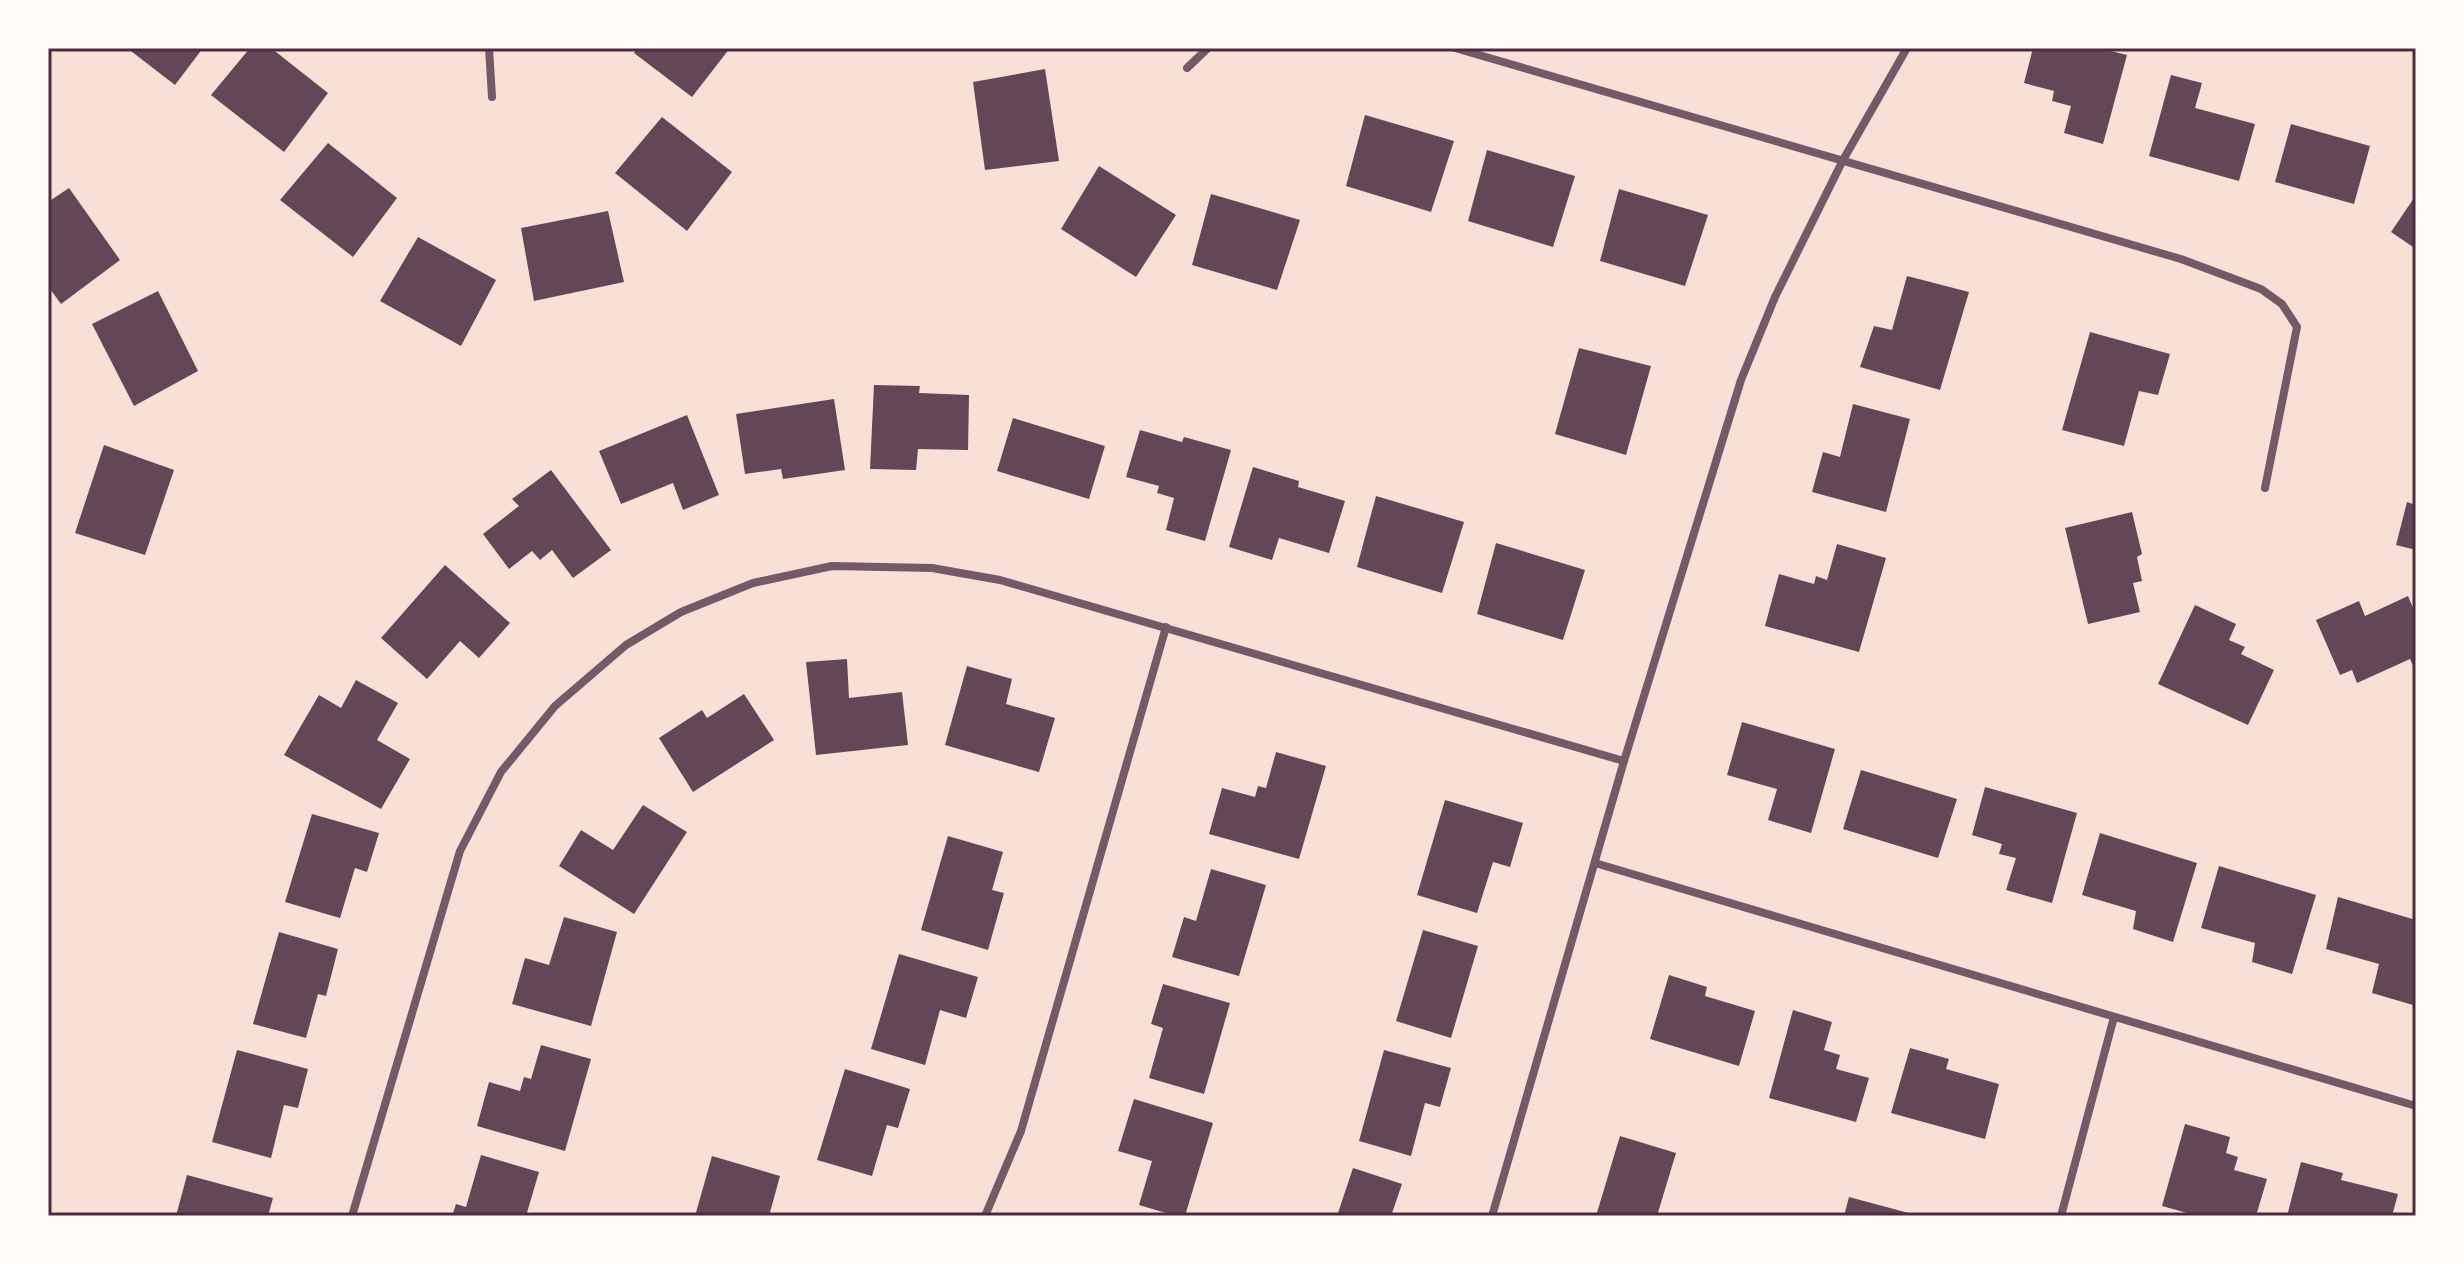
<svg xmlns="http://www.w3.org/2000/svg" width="2464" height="1264" font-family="'Source Sans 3',sans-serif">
	<rect width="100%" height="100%" fill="#f7e1d7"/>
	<g fill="#644757">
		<path d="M127 48H203L175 85Z"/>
		<path d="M250 48H271L328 93 284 152 211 95Z"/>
		<path d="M637 48H730L692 97 634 53Z"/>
		<path d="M2033 48H2099L2127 55 2103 144 2064 133 2071 106 2052 101 2054 91 2024 83Z"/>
		<path d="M1045 69 1059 161 985 170 973 82Z"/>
		<path d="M2171 75 2202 83 2195 108 2255 124 2239 181 2149 156Z"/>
		<path d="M1365 115 1454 141 1431 212 1346 186Z"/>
		<path d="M662 117 732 172 687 231 615 173Z"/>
		<path d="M2291 124 2370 146 2354 204 2275 182Z"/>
		<path d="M328 143 397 198 353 257 280 200Z"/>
		<path d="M1487 150 1575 176 1553 247 1468 221Z"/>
		<path d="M1099 166 1176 215 1136 277 1061 229Z"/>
		<path d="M69 188 120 260 61 304 48 286V202Z"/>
		<path d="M1619 189 1708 215 1685 286 1600 261Z"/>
		<path d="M1211 194 1300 220 1277 290 1192 265Z"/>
		<path d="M2416 195V249L2391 232Z"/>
		<path d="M608 211 624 282 534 301 521 228Z"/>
		<path d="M418 237 496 280 461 346 380 301Z"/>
		<path d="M1907 276 1969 292 1940 390 1860 367 1874 326 1892 330Z"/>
		<path d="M158 291 198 371 134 406 92 324Z"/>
		<path d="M2090 332 2170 354 2158 395 2139 391 2124 446 2062 430Z"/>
		<path d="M1579 348 1651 366 1626 455 1555 434Z"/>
		<path d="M874 385 920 386 919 393 969 395 968 450 918 449 916 470 870 469Z"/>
		<path d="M834 399 845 470 783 479 781 469 745 474 736 414Z"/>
		<path d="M1853 404 1910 419 1886 512 1812 492 1823 452 1840 457Z"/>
		<path d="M687 415 719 495 683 510 673 483 621 504 599 451Z"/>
		<path d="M1013 418 1105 446 1089 499 997 471Z"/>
		<path d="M1140 430 1182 442 1184 437 1231 450 1205 541 1166 530 1174 498 1157 493 1159 486 1126 477Z"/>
		<path d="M104 445 174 470 145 555 75 533Z"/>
		<path d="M1253 467 1299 481 1298 487 1345 501 1329 553 1279 538 1272 560 1229 547Z"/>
		<path d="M551 470 611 550 573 578 552 550 540 560 532 551 509 569 483 534 519 506 512 499Z"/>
		<path d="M1376 496 1464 522 1442 593 1357 567Z"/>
		<path d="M2407 502 2416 505V550L2396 545Z"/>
		<path d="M2132 512 2142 554 2137 557 2142 581 2133 583 2140 612 2088 624 2065 528Z"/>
		<path d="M1496 543 1585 570 1563 640 1477 614Z"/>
		<path d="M1837 544 1886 558 1859 652 1765 626 1779 574 1814 584 1816 576 1827 580Z"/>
		<path d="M445 565 510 623 479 658 460 641 427 679 381 638Z"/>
		<path d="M2408 596 2416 615V672L2410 659 2357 683 2352 670 2340 675 2316 620 2359 601 2365 616Z"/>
		<path d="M2195 605 2236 624 2229 640 2245 647 2241 654 2274 670 2248 725 2158 684Z"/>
		<path d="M847 659 849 698 902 692 908 745 816 755 806 662Z"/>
		<path d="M967 666 1012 679 1006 704 1055 718 1039 772 945 745Z"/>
		<path d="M356 680 398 703 377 740 410 759 381 809 284 755 319 695 341 708Z"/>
		<path d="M744 694 774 740 693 792 659 738 702 710 707 718Z"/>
		<path d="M1742 722 1835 749 1811 833 1768 820 1777 789 1727 775Z"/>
		<path d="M1276 752 1326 766 1299 859 1209 834 1222 788 1255 797 1258 786 1266 788Z"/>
		<path d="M1861 770 1957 799 1938 858 1843 829Z"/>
		<path d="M1985 787 2077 813 2052 903 2006 890 2016 858 1999 854 2002 844 1972 835Z"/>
		<path d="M1445 800 1523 823 1510 867 1493 862 1477 913 1417 895Z"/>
		<path d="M643 805 687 832 634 914 559 866 581 830 613 850Z"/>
		<path d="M312 814 379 833 367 872 355 868 340 918 285 902Z"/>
		<path d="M2100 833 2197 863 2173 942 2133 929 2136 911 2082 895Z"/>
		<path d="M948 836 1003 852 992 890 1004 893 988 950 921 930Z"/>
		<path d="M2219 866 2316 895 2292 974 2252 962 2255 943 2201 928Z"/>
		<path d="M1211 869 1266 885 1239 976 1172 957 1184 917 1196 921Z"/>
		<path d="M2338 897 2416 920V993L2413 1005 2372 993 2379 964 2326 949Z"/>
		<path d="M564 917 617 932 591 1026 512 1004 525 958 549 965Z"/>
		<path d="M1423 930 1478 946 1451 1038 1396 1021Z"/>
		<path d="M279 932 338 949 326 996 318 994 306 1038 253 1024Z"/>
		<path d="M899 954 978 977 966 1018 940 1010 925 1065 871 1049Z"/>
		<path d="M1669 975 1707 987 1705 996 1755 1011 1739 1066 1650 1039Z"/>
		<path d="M1163 984 1230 1003 1204 1094 1149 1078 1163 1028 1151 1024Z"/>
		<path d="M1793 1010 1832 1022 1824 1050 1840 1055 1836 1069 1869 1078 1856 1122 1769 1098Z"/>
		<path d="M541 1045 591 1059 565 1151 477 1126 489 1082 520 1091 524 1077 531 1079Z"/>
		<path d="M1910 1048 1949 1059 1946 1069 1999 1084 1985 1139 1891 1113Z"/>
		<path d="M237 1050 308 1069 298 1108 284 1105 271 1158 212 1142Z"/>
		<path d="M1384 1050 1451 1068 1440 1107 1425 1103 1411 1156 1359 1141Z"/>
		<path d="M845 1069 910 1089 898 1128 887 1125 872 1176 817 1160Z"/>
		<path d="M1134 1099 1213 1123 1185 1216H1176L1139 1205 1152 1161 1118 1151Z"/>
		<path d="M2185 1124 2230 1137 2226 1153 2238 1157 2234 1170 2267 1179 2256 1216H2198L2162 1206Z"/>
		<path d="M1620 1136 1676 1153 1657 1216H1596Z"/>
		<path d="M481 1155 539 1172 526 1216H452L456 1204 466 1207Z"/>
		<path d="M712 1156 780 1176 769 1216H695Z"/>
		<path d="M2301 1162 2343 1173 2341 1180 2398 1194 2392 1216H2287Z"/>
		<path d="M1353 1168 1402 1184 1391 1216H1337Z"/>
		<path d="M187 1175 273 1198 268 1216H176Z"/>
		<path d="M1849 1197 1916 1215V1216H1844Z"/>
	</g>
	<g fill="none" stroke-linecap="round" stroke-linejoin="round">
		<g stroke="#755966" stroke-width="8">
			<path d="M489 48 492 97"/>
			<path d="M1455 48 2181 259 2261 289 2282 304 2297 327 2265 488"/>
			<path d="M1187 68 1208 48"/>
			<path d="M1595 863 2416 1106"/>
			<path d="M352 1216 460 851 501 772 555 706 626 645 681 612 753 583 832 566 932 568 1000 580 1624 761"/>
			<path d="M985 1216 1021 1131 1166 627"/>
			<path d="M1492 1216 1624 761 1741 380 1775 297 1843 160 1907 48"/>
			<path d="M2061 1216 2114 1017"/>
		</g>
	</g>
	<rect width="2464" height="1264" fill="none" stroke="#fffaf5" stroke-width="100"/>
	<rect x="50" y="50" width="2364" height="1164" fill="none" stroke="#4a2c40" stroke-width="3"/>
</svg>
